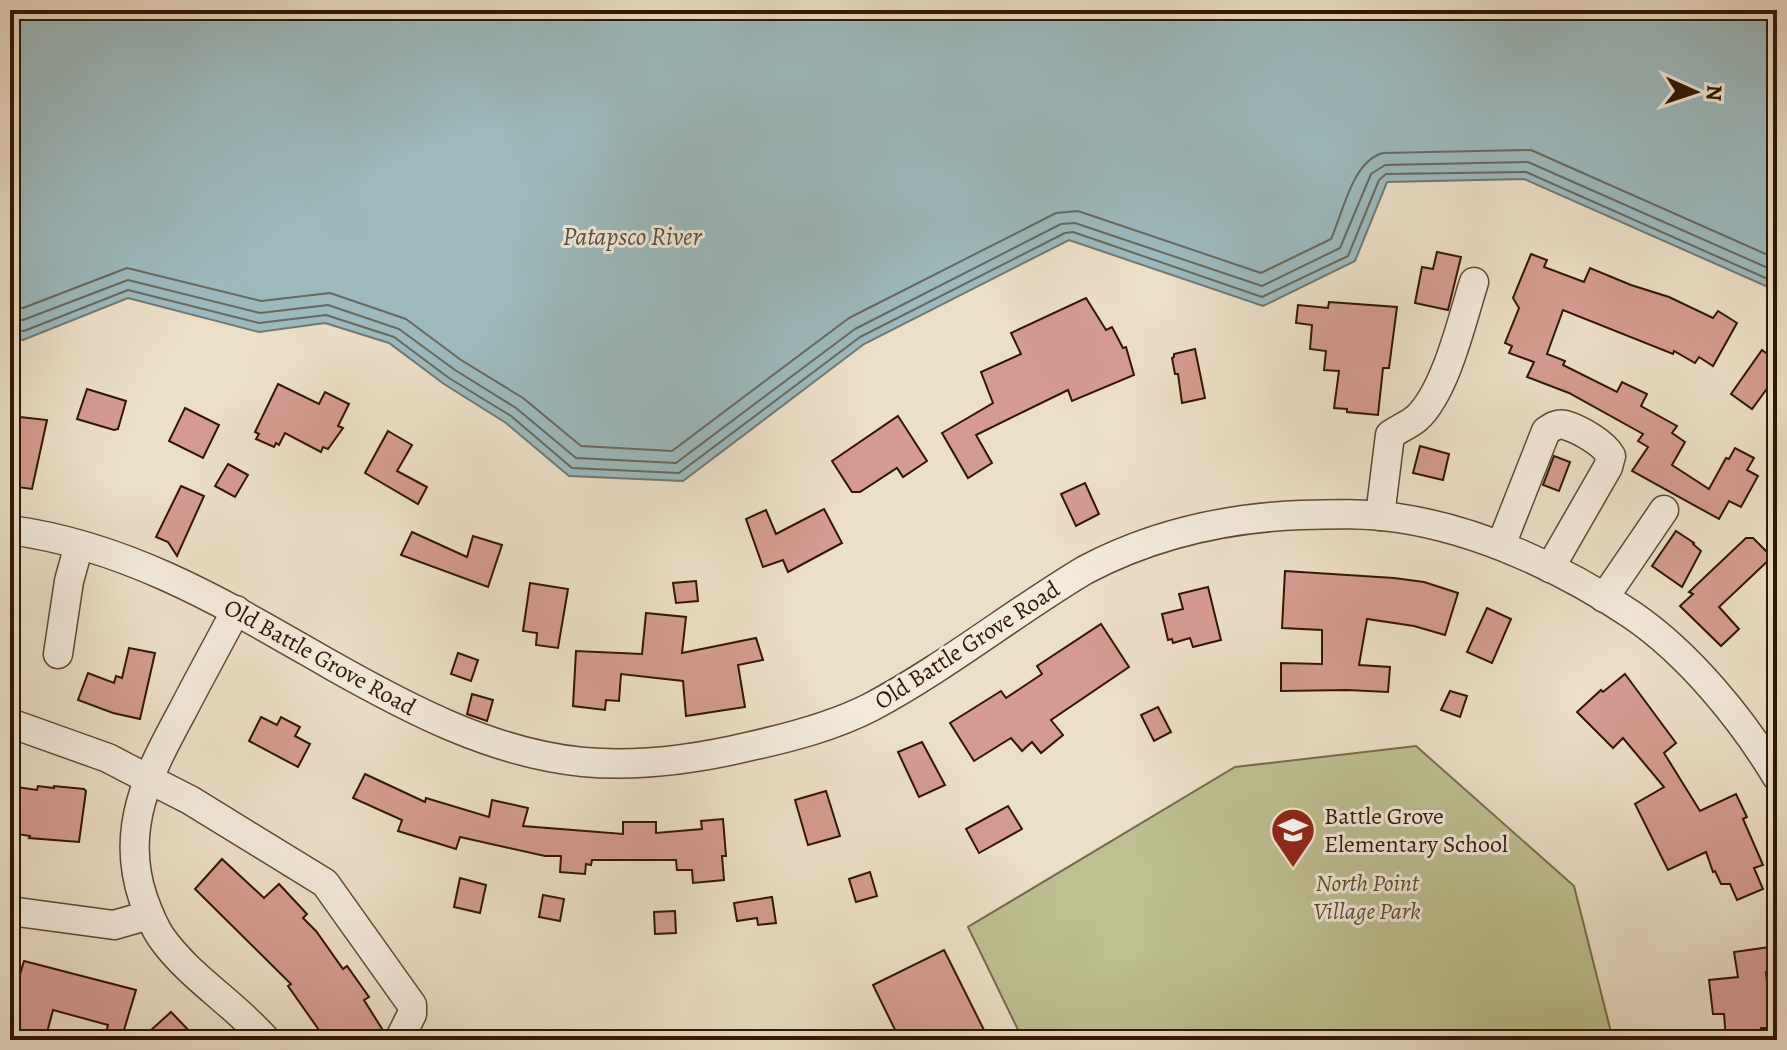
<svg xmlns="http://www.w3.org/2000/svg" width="1787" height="1050" font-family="Alegreya,serif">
	<rect width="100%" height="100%" fill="#ecdfc7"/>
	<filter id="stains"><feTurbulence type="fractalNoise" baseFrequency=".0025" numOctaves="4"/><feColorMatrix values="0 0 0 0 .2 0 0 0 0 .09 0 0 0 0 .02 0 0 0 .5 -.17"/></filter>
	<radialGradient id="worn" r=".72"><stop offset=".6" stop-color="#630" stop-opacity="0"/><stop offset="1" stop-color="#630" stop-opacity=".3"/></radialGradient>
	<path fill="#bec091" stroke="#786b48" stroke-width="2" d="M1416 746 1574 886 1613 1040H1023L968 927 1235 767Z"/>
	<path fill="#9cbabe" stroke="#727872" stroke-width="2" d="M10 10H1777V291L1524 179 1387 182 1355 261 1263 306 1069 240 864 344 683 481 569 476 506 423 444 384 389 343 325 323 259 332 128 298 23 340 10 336Z"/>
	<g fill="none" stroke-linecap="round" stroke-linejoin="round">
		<g stroke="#67685f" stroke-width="2">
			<path d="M10 306 23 308 127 268 261 301 330 293 406 319 461 360 523 398 581 446 672 451 849 318 1056 213 1078 211 1261 273 1331 239C1343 213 1352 161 1383 153L1531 150 1777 259"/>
			<path d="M10 319 23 320 128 280 260 313 328 305 399 329 455 370 516 408 576 458 676 463 855 329 1061 224 1075 223 1262 286 1340 248 1371 174 1385 165 1528 162 1777 272"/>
			<path d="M10 329 24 331 128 290 259 323 326 315 394 337 449 378 511 416 572 468 679 473 860 337 1065 233 1073 232 1262 297 1348 256 1379 180 1386 174 1526 172 1777 283"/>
		</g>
	</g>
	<g fill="#d49c91" stroke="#321600" stroke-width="2">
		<path d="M1437 252 1461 257 1448 310 1415 303 1422 267 1433 269Z"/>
		<path d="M1531 254 1547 260 1544 267 1584 282 1590 268 1631 285 1669 297 1713 318 1718 311 1737 323 1713 366 1699 357 1695 363 1674 351 1673 354 1563 310 1547 354 1565 361 1563 365 1617 392 1622 382 1647 394 1641 406 1677 426 1672 433 1685 442 1672 465 1709 489 1726 458 1729 459 1735 448 1754 458 1747 470 1758 476 1741 507 1729 501 1719 519 1632 471 1648 447 1638 441 1643 434 1569 393 1527 377 1534 362 1509 353 1512 346 1505 343 1519 308 1513 298Z"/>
		<path d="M1086 298 1106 330 1112 327 1123 348 1126 347 1134 375 1072 401 1068 390 976 435 992 463 968 478 942 433 993 403 981 372 1021 354 1011 333Z"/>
		<path d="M1329 302 1397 307 1389 368H1383L1378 415 1347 412V409L1334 408 1339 371 1324 370 1326 351 1310 349 1312 325 1296 323 1298 305 1328 308Z"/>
		<path d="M1195 349 1205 398 1182 403 1178 374H1175L1172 358 1174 357V354Z"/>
		<path d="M1762 350 1777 361V375L1752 409 1731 394Z"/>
		<path d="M278 384 319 404 325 392 349 404 338 426 343 428 328 449 323 447 321 452 285 433 279 445 276 443 274 447 256 439 259 434 255 432Z"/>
		<path d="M87 389 126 401 118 429 114 430 77 419Z"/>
		<path d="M185 408 219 425 203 458 169 441Z"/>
		<path d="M898 416 927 461 903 477 897 468 860 492H852L832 461Z"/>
		<path d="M20 417 47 420 32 489 10 486V421L19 423Z"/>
		<path d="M388 431 412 445 397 471 427 487 418 504 365 473Z"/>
		<path d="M1420 446 1449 454 1443 480 1413 473Z"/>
		<path d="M1554 456 1570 462 1559 491 1543 485Z"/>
		<path d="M228 464 248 475 235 497 215 486Z"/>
		<path d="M1085 483 1099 514 1076 526 1061 494Z"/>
		<path d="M181 486 204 496 177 556 168 542 156 537Z"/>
		<path d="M824 509 842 543 788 572 783 560 763 567 746 519 766 510 776 534Z"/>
		<path d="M1676 531 1694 543 1693 544 1701 551 1682 587 1652 566Z"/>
		<path d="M412 532 467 557 473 536 502 545 488 587 401 555Z"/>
		<path d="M1746 538H1753L1772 557 1719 607 1739 629 1721 646 1680 606 1693 594 1689 592Z"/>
		<path d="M1285 571 1394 578 1424 582 1458 593 1445 635 1414 626 1367 619 1359 665 1390 667 1388 692 1347 690 1281 691V663L1322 664V630L1282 628Z"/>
		<path d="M696 581 698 601 676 603 673 583Z"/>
		<path d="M530 583 568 589 558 648 536 645 537 633 523 631Z"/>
		<path d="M1208 587 1221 640 1193 647 1190 638 1173 643 1172 639 1168 640 1162 614 1183 609 1179 594Z"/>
		<path d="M1487 608 1511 619 1492 663 1467 652Z"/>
		<path d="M646 613 686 617 682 653 756 638 763 660 738 665 745 707 686 716 683 681 621 674 619 701 606 700 605 710 573 706 576 651 642 654Z"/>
		<path d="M1101 624 1129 667 1051 720 1063 735 1041 753 1032 742 1022 751 1011 738 974 761 950 723 1001 691 1006 698 1042 674 1037 666Z"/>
		<path d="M129 648 155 653 140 719 113 713 78 700 88 673 114 683 116 676 122 678Z"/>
		<path d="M458 653 478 660 471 681 451 674Z"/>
		<path d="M1625 674 1676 743 1664 753 1700 811 1736 794 1747 817 1743 819 1763 865 1754 868 1763 889 1737 900 1730 884H1721L1715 871 1713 872 1706 852 1668 870 1635 804 1664 787 1623 738 1613 748 1577 712 1601 690 1603 692Z"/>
		<path d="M1450 691 1467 696 1460 717 1441 710Z"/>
		<path d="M472 694 493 700 487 721 467 714Z"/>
		<path d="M1158 707 1171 732 1154 741 1141 715Z"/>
		<path d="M261 717 277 725 281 717 300 727 295 736 310 744 298 767 249 741Z"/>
		<path d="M922 742 945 785 919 797 898 752Z"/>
		<path d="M365 774 425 802 426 798 489 817 492 800 528 808 523 826 623 834V822H656V833L702 829 701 821 723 819 726 856H722L724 880 693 883 692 870H677L676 860H592L591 865 586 864 585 874 560 872 561 856H545L460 837 456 849 398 831 402 820 353 798Z"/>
		<path d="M10 786 37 790 38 786 54 788V786L84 789 86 791 79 842 29 838 30 836 10 833Z"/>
		<path d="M826 791 840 836 808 845 795 800Z"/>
		<path d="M1008 806 1022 829 979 853 966 829Z"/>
		<path d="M222 859 264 898 279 884 307 914 303 918 316 931 343 969 347 966 369 997 364 1000 384 1032 382 1040H326L288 986 291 984 195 889Z"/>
		<path d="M870 872 877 896 856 902 849 879Z"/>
		<path d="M460 878 486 885 480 913 454 907Z"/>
		<path d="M543 895 564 899 560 921 539 917Z"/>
		<path d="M772 897 776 923 758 925 757 918 737 921 734 903Z"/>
		<path d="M675 911 676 933 655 934 654 912Z"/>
		<path d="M1777 946V970L1766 972 1771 1028H1761L1762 1040H1726L1724 1014H1713L1709 980 1738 977 1734 952Z"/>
		<path d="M944 950 989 1040H900L873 985Z"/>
		<path d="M24 961 136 990 121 1040H104L108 1025 53 1010 45 1040 10 1031V1008Z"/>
		<path d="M171 1012 198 1040H140Z"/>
	</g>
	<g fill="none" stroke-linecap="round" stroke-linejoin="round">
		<g stroke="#604832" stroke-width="31">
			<g id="minor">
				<path d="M1380 516 1390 435C1398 429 1409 425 1417 418 1446 391 1462 320 1474 282"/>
				<path d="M10 530C130 546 228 606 331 665 409 709 492 753 583 762 639 767 697 759 751 746 792 737 834 726 871 707 946 667 1013 613 1085 570 1153 534 1224 518 1301 515 1333 514 1366 513 1398 518 1479 530 1564 569 1632 615 1689 654 1742 719 1777 777"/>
				<path d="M1501 545 1546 431C1552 427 1558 423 1565 425 1579 429 1604 443 1611 456L1608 467 1550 568"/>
				<path d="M1604 598 1664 510"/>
				<path d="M236 610C219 643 201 675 184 708 150 771 119 826 143 898 148 912 153 925 161 937 189 977 234 1003 266 1040"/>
				<path d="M58 654 69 581 79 545"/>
				<path d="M10 723 108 758 127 768 190 800 325 883 412 1005V1014L399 1040"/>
				<path d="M10 911 114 925 149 915"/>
			</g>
		</g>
		<use href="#minor" stroke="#f3eadb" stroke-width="28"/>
	</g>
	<defs>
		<g id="school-pin" transform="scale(2.3)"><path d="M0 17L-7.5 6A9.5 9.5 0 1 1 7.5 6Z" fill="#8f2418" stroke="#f3eadb"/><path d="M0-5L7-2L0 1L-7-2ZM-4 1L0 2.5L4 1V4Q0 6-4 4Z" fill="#fff"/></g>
	</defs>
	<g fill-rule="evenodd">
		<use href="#school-pin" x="1293" y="830"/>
	</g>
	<g text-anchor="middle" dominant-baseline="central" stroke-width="6" stroke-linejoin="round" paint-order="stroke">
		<g font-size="24" fill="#321600" stroke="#f3eadb">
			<text transform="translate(967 645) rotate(-33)">Old Battle Grove Road</text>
			<text transform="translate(320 657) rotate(29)">Old Battle Grove Road</text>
		</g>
		<g font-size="24" fill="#321600" stroke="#f3eadb" text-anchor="start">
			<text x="1324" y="816">Battle Grove<tspan x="1324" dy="28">Elementary School</tspan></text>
		</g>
		<g font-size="24" font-style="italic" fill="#5c492c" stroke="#f3eadb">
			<text x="1367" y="883">North Point<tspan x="1367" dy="28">Village Park</tspan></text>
		</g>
		<g font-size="26" font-style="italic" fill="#574f42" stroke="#f3eadb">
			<text x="632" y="236">Patapsco River</text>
		</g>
	</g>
	<rect width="1787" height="1050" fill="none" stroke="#ecdfc7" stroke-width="40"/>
	<rect x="12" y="12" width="1763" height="1026" fill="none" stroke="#321600" stroke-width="4"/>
	<rect x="20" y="20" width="1747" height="1010" fill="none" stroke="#321600" stroke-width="2"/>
	<g transform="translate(1695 92) rotate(93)" stroke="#f3eadb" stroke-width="6" paint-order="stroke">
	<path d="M0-6L14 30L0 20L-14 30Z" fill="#321600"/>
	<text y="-12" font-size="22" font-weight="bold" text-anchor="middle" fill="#321600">N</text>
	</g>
	<rect width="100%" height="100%" filter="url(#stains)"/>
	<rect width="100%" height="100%" fill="url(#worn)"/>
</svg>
